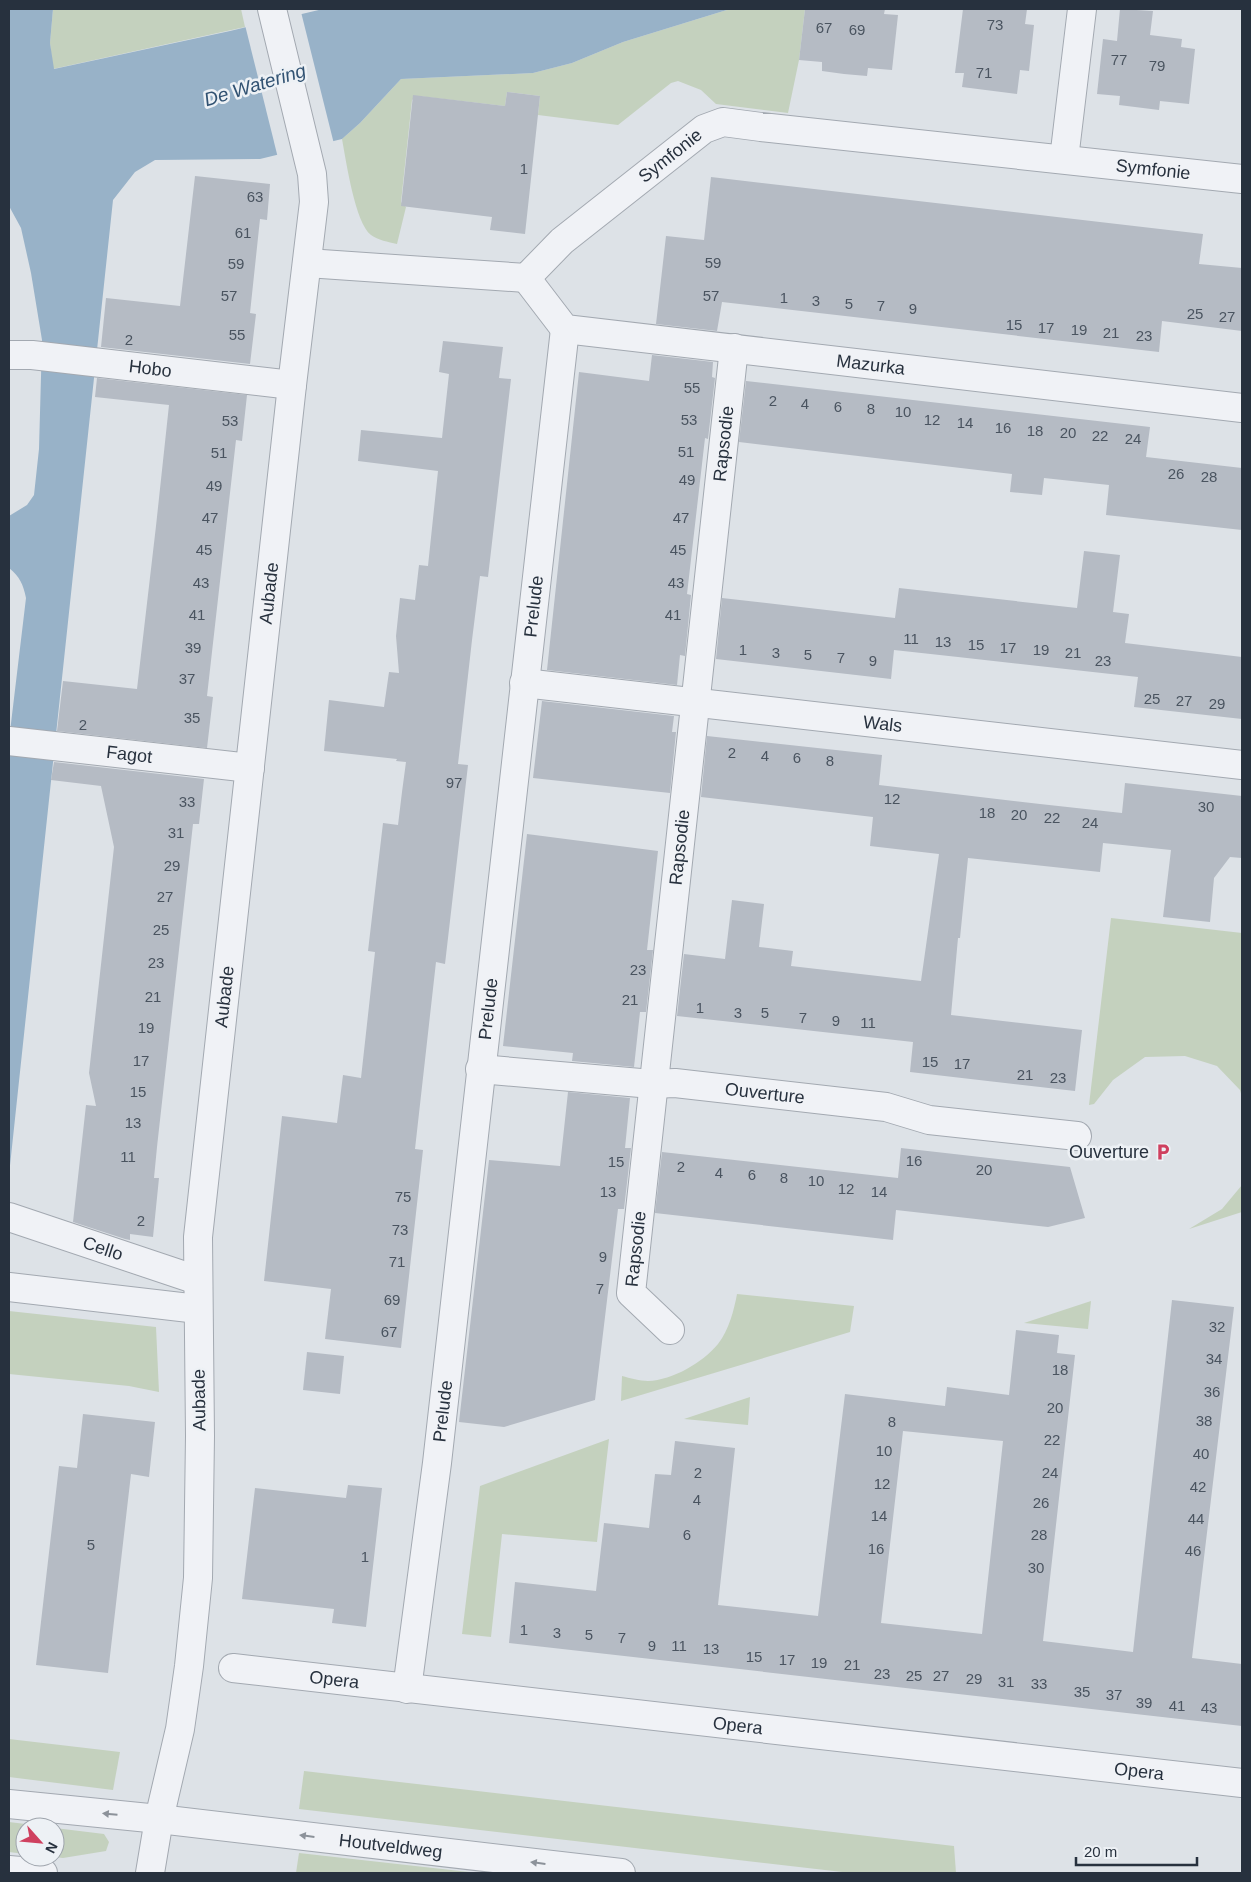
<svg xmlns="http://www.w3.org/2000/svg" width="1251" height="1882" font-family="Arial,sans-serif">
	<rect width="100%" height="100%" fill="#dde2e7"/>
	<g fill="#c4d1be">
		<path d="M53 9H241L245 27 53 69 50 43Z"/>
		<path d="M730 9H805L799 60 788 113 716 104 701 90 678 81 671 83 618 125 538 115 540 96 507 92 505 106 418 96 412 100 401 202 406 207 397 244C388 242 378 240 371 235 355 223 346 160 342 139L360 123 401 79 533 73 572 63 623 42Z"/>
		<path d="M1111 918 1242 933V1097L1240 1090 1217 1066 1185 1056 1145 1057 1113 1080 1094 1104 1089 1105Z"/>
		<path d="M1242 1185V1212L1189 1229 1222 1209Z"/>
		<path d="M737 1294 854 1306 850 1332 621 1401 622 1376C630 1378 640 1381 648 1381 673 1380 702 1363 718 1344 729 1330 734 1310 737 1294Z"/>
		<path d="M1091 1301 1088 1329 1024 1323Z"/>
		<path d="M9 1311 156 1327 159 1392 129 1386 9 1374Z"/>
		<path d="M750 1397 748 1425 684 1419Z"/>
		<path d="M609 1439 597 1542 502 1534 491 1637 462 1634 480 1486Z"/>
		<path d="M9 1739 120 1752 113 1790 9 1777Z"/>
		<path d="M304 1771 954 1846 956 1873H851L299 1809Z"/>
		<path d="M9 1822 50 1827H25V1854L9 1852Z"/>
		<path d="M55 1828 104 1834 109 1842 106 1851 63 1858 54 1857Z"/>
		<path d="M299 1853 478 1873H296Z"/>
	</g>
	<path fill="#98b2c8" d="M9 9H53L50 43 54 69 230 31 323 9H730L623 42 572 63 533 73 401 79 360 123 342 139 260 159 155 160 135 172 113 200 9 1175V740L26 598C23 584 20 577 9 568V516L27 505 34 495 39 449 42 340 31 273 21 228 9 206Z"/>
	<path fill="#dde2e7" d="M301 12 334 144 278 158 245 25Z"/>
	<g fill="#b5bbc4" fill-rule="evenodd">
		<path d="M805 9H885L884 14 898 15 892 70 868 68 867 76 844 74 822 71V62L799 60Z"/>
		<path d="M963 9H1027L1025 24 1034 25 1029 71 1020 70 1017 94 962 87 964 73H955Z"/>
		<path d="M1120 9 1153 11 1150 35 1182 39 1181 47 1195 49 1189 104 1160 101 1159 110 1119 105 1120 96 1097 94 1103 39 1117 41Z"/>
		<path d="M507 92 540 96 525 234 490 230 492 217 401 206 413 95 505 106Z"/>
		<path d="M195 176 270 184 267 220 260 219 250 313 256 314 250 364 101 347 106 298 180 306Z"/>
		<path d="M711 177 1203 234 1199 264 1242 268V331L1162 321 1159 352 722 302 717 331 656 324 666 236 704 240Z"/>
		<path d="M443 341 503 347 499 378 511 379 488 577 480 576 472 640 458 764 468 765 445 964 436 962 415 1149 423 1150 401 1348 325 1339 331 1289 264 1281 282 1116 337 1123 343 1075 361 1078 375 952 368 951 383 823 398 825 402 792 406 762 396 761 397 759 324 751 329 700 384 707 389 672 399 673 396 636 400 598 415 600 419 565 428 566 438 471 358 461 361 430 442 438 449 374 439 372Z"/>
		<path d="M652 355 713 362 712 377 715 378 708 439 705 438 687 594 691 595 685 656 680 655 677 685 547 670 579 372 649 381Z"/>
		<path d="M97 378 247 395 242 441 236 440 207 696 213 697 207 748 57 731 63 681 137 689 156 526 169 405 95 397Z"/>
		<path d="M746 381 1150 427 1146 457 1242 468V530L1106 515 1109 485 1044 478 1042 495 1010 492 1012 474 739 442Z"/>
		<path d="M1084 551 1120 555 1113 612 1129 614 1125 643 1242 657V719L1134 707 1138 677 958 657 894 650 891 679 716 659 722 598 895 618 899 588 1077 608Z"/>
		<path d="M542 701 674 716 672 732H676L670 793 533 778Z"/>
		<path d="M707 736 882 755 879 785 1040 804 1122 813 1125 783 1242 796V858L1230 857 1214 878 1210 922 1163 917 1171 850 1103 843 1100 872 968 858 960 938H958L951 1015 1082 1030 1075 1091 910 1072 913 1042 677 1016 684 954 725 959 732 900 764 904 759 947 793 951 791 966 921 981 939 854 870 846 873 817 701 797Z"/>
		<path d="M54 762 204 779 199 824H193L157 1147 154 1178H159L153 1237 130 1234V1240L125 1239 73 1222 86 1105 96 1106 89 1073 114 847 101 786 51 780Z"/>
		<path d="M527 834 658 851 647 950H653L646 1012H640L634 1067 572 1061 573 1053 503 1046Z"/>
		<path d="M568 1092 630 1098 625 1148H631L624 1209H618L595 1400 504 1427 459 1422 489 1160 560 1166Z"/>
		<path d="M901 1148 1070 1167 1085 1218 1048 1227 896 1210 893 1240 655 1213 662 1152 898 1178Z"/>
		<path d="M1172 1300 1234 1307 1192 1658 1242 1664V1726L509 1643 515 1582 596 1591 604 1523 649 1528 655 1474 671 1475 675 1441 735 1448 718 1605 818 1616 845 1394 945 1406 947 1387 1009 1395 1016 1330 1059 1335 1057 1353 1075 1355 1043 1641 1133 1652ZM903 1431 1003 1441 982 1634 881 1623Z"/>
		<path d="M307 1352 344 1356 340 1394 303 1390Z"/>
		<path d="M83 1414 155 1422 149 1477 131 1474 108 1673 36 1665 59 1466 77 1468Z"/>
		<path d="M348 1485 382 1488 366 1627 332 1623 334 1609 242 1599 255 1488 346 1498Z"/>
	</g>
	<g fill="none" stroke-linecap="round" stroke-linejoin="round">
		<g stroke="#a3a9b1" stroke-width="30">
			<g id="minor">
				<path d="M1064 159 1082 9"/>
				<path id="s1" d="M307 263 526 278 562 241 704 129 723 122 761 127 1242 179"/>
				<path id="s2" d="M526 278 565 329 1242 408"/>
				<path id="s3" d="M9 355H32L292 385"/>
				<path id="s4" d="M524 683 1242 765"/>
				<path id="s5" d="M9 741 250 768"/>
				<path id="s6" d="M480 1069 652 1084 675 1083 886 1107 929 1120 1077 1136"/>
				<path id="s7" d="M9 1217 197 1280"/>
				<path d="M9 1287 198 1309"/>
				<path id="s8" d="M670 1330 631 1293 734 348"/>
				<path id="s9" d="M233 1668 1242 1783"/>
				<path id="s10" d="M407 1689 437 1463 565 329"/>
				<path id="s11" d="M9 1804 159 1819 621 1873"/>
				<path d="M9 1870 43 1873"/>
				<path id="s12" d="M150 1873 159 1819 180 1729 189 1666 198 1578 200 1436 198 1237 292 385 314 202 312 174 272 9"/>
			</g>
		</g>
		<use href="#minor" stroke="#f0f2f6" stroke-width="28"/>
	</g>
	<defs><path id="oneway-solid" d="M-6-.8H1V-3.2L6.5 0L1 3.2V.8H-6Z" transform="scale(1.25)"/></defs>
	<g fill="#8c929a">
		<use href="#oneway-solid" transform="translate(110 1814) rotate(-175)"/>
		<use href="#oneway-solid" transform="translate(307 1836) rotate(-173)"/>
		<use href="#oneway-solid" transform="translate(538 1863) rotate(-173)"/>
	</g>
	<defs>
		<g id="parking-bare" transform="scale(1.35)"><path d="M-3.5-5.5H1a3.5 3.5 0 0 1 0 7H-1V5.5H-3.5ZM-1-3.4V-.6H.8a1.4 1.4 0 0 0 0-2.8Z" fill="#cf405f" stroke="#edf1f5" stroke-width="2.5" paint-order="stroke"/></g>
	</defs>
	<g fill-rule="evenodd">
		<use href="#parking-bare" x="1163" y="1152"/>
	</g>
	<g text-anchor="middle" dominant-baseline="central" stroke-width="5" stroke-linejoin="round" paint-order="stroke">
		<g font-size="15" fill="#4a5460">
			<text x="995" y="24">73</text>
			<text x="824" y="27">67</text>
			<text x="857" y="29">69</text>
			<text x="1119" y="59">77</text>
			<text x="1157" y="65">79</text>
			<text x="984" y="72">71</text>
			<text x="524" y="168">1</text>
			<text x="255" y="196">63</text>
			<text x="243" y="232">61</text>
			<text x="713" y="262">59</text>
			<text x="236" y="263">59</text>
			<text x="229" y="295">57</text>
			<text x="711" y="295">57</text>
			<text x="784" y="297">1</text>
			<text x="816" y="300">3</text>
			<text x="849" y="303">5</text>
			<text x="881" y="305">7</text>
			<text x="913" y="308">9</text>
			<text x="1195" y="313">25</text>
			<text x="1227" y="316">27</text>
			<text x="1014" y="324">15</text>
			<text x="1046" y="327">17</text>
			<text x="1079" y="329">19</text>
			<text x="1111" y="332">21</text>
			<text x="237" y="334">55</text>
			<text x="1144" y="335">23</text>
			<text x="129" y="339">2</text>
			<text x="692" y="387">55</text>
			<text x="773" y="400">2</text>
			<text x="805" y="403">4</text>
			<text x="838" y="406">6</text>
			<text x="871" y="408">8</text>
			<text x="903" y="411">10</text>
			<text x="689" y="419">53</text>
			<text x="932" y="419">12</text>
			<text x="230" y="420">53</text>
			<text x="965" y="422">14</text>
			<text x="1003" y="427">16</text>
			<text x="1035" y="430">18</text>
			<text x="1068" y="432">20</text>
			<text x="1100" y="435">22</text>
			<text x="1133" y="438">24</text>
			<text x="686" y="451">51</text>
			<text x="219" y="452">51</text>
			<text x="1176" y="473">26</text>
			<text x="1209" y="476">28</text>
			<text x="687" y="479">49</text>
			<text x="214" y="485">49</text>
			<text x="210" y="517">47</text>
			<text x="681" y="517">47</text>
			<text x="204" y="549">45</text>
			<text x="678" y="549">45</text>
			<text x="201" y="582">43</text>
			<text x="676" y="582">43</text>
			<text x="197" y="614">41</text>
			<text x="673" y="614">41</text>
			<text x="911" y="638">11</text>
			<text x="943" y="641">13</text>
			<text x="976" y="644">15</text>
			<text x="193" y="647">39</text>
			<text x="1008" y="647">17</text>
			<text x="743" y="649">1</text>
			<text x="1041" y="649">19</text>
			<text x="776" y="652">3</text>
			<text x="1073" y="652">21</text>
			<text x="808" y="654">5</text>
			<text x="841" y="657">7</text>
			<text x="873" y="660">9</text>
			<text x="1103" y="660">23</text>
			<text x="187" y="678">37</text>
			<text x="1152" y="698">25</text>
			<text x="1184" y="700">27</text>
			<text x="1217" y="703">29</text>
			<text x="192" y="717">35</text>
			<text x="83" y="724">2</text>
			<text x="732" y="752">2</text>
			<text x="765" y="755">4</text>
			<text x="797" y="757">6</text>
			<text x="830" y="760">8</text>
			<text x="454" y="782">97</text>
			<text x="892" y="798">12</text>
			<text x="187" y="801">33</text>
			<text x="1206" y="806">30</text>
			<text x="987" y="812">18</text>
			<text x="1019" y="814">20</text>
			<text x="1052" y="817">22</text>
			<text x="1090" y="822">24</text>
			<text x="176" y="832">31</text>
			<text x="172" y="865">29</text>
			<text x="165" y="896">27</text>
			<text x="161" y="929">25</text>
			<text x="156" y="962">23</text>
			<text x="638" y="969">23</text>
			<text x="153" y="996">21</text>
			<text x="630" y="999">21</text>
			<text x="700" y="1007">1</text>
			<text x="738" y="1012">3</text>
			<text x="765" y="1012">5</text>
			<text x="803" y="1017">7</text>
			<text x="836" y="1020">9</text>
			<text x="868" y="1022">11</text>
			<text x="146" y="1027">19</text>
			<text x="141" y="1060">17</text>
			<text x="930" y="1061">15</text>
			<text x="962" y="1063">17</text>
			<text x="1025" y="1074">21</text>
			<text x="1058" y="1077">23</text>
			<text x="138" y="1091">15</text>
			<text x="133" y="1122">13</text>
			<text x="128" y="1156">11</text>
			<text x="914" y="1160">16</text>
			<text x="616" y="1161">15</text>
			<text x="681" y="1166">2</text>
			<text x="984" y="1169">20</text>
			<text x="719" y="1172">4</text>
			<text x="752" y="1174">6</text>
			<text x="784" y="1177">8</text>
			<text x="816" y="1180">10</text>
			<text x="846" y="1188">12</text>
			<text x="608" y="1191">13</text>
			<text x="879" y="1191">14</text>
			<text x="403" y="1196">75</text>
			<text x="141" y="1220">2</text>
			<text x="400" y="1229">73</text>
			<text x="603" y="1256">9</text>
			<text x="397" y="1261">71</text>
			<text x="600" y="1288">7</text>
			<text x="392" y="1299">69</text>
			<text x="1217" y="1326">32</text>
			<text x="389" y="1331">67</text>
			<text x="1214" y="1358">34</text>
			<text x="1060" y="1369">18</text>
			<text x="1212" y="1391">36</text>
			<text x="1055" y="1407">20</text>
			<text x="1204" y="1420">38</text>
			<text x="892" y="1421">8</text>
			<text x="1052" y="1439">22</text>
			<text x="884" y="1450">10</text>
			<text x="1201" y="1453">40</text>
			<text x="698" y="1472">2</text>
			<text x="1050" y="1472">24</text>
			<text x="882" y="1483">12</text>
			<text x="1198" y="1486">42</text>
			<text x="697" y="1499">4</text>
			<text x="1041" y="1502">26</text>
			<text x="879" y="1515">14</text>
			<text x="1196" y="1518">44</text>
			<text x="687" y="1534">6</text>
			<text x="1039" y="1534">28</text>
			<text x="91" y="1544">5</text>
			<text x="876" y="1548">16</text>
			<text x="1193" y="1550">46</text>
			<text x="365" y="1556">1</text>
			<text x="1036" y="1567">30</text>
			<text x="524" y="1629">1</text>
			<text x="557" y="1632">3</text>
			<text x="589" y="1634">5</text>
			<text x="622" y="1637">7</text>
			<text x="652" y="1645">9</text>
			<text x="679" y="1645">11</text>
			<text x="711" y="1648">13</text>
			<text x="754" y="1656">15</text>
			<text x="787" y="1659">17</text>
			<text x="819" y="1662">19</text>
			<text x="852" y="1664">21</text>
			<text x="882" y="1673">23</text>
			<text x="914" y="1675">25</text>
			<text x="941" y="1675">27</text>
			<text x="974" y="1678">29</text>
			<text x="1006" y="1681">31</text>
			<text x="1039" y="1683">33</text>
			<text x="1082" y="1691">35</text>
			<text x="1114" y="1694">37</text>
			<text x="1144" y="1702">39</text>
			<text x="1177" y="1705">41</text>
			<text x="1209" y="1707">43</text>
		</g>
		<g font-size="18" fill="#27313e" stroke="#edf1f5">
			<text stroke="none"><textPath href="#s1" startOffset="409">Symfonie</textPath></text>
			<text stroke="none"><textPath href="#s1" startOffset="905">Symfonie</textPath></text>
			<text stroke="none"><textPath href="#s2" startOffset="372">Mazurka</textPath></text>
			<text stroke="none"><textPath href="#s3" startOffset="142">Hobo</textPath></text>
			<text stroke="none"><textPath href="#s8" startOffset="908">Rapsodie</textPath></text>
			<text stroke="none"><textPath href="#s12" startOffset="1288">Aubade</textPath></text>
			<text stroke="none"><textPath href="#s10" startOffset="1090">Prelude</textPath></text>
			<text stroke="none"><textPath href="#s4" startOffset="361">Wals</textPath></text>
			<text stroke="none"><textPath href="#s5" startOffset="121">Fagot</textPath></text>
			<text stroke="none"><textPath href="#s8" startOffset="502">Rapsodie</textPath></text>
			<text stroke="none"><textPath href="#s12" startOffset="882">Aubade</textPath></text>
			<text stroke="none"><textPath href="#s10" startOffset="685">Prelude</textPath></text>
			<text stroke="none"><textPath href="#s6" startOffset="286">Ouverture</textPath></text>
			<text stroke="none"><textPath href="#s7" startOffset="99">Cello</textPath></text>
			<text stroke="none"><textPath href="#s8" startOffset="98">Rapsodie</textPath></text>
			<text transform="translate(199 1400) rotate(-91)">Aubade</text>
			<text stroke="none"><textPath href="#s10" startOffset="280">Prelude</textPath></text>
			<text stroke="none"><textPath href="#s9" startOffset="102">Opera</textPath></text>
			<text stroke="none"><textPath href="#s9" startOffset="508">Opera</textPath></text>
			<text stroke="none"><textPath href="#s9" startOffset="912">Opera</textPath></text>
			<text stroke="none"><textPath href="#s11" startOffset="384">Houtveldweg</textPath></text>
		</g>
		<g font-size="18" fill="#27313e" stroke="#edf1f5" text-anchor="end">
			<text x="1149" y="1152">Ouverture</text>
		</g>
		<g font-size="19" font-style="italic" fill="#315272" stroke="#edf1f5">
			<text transform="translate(255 85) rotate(-17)">De Watering</text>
		</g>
	</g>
	<rect width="1251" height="1882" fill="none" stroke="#27313e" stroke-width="20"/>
	<g transform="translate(40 1842) rotate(117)"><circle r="24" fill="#edf1f5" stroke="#9ea4ac"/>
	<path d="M0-4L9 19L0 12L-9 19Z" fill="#cf405f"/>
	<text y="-8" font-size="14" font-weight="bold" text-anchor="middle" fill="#27313e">N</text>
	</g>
	<path d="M1076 1857v8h121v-8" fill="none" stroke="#27313e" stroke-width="2.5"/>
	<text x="1084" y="1857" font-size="15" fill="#27313e" stroke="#edf1f5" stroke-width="4" paint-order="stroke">20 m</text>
</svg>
